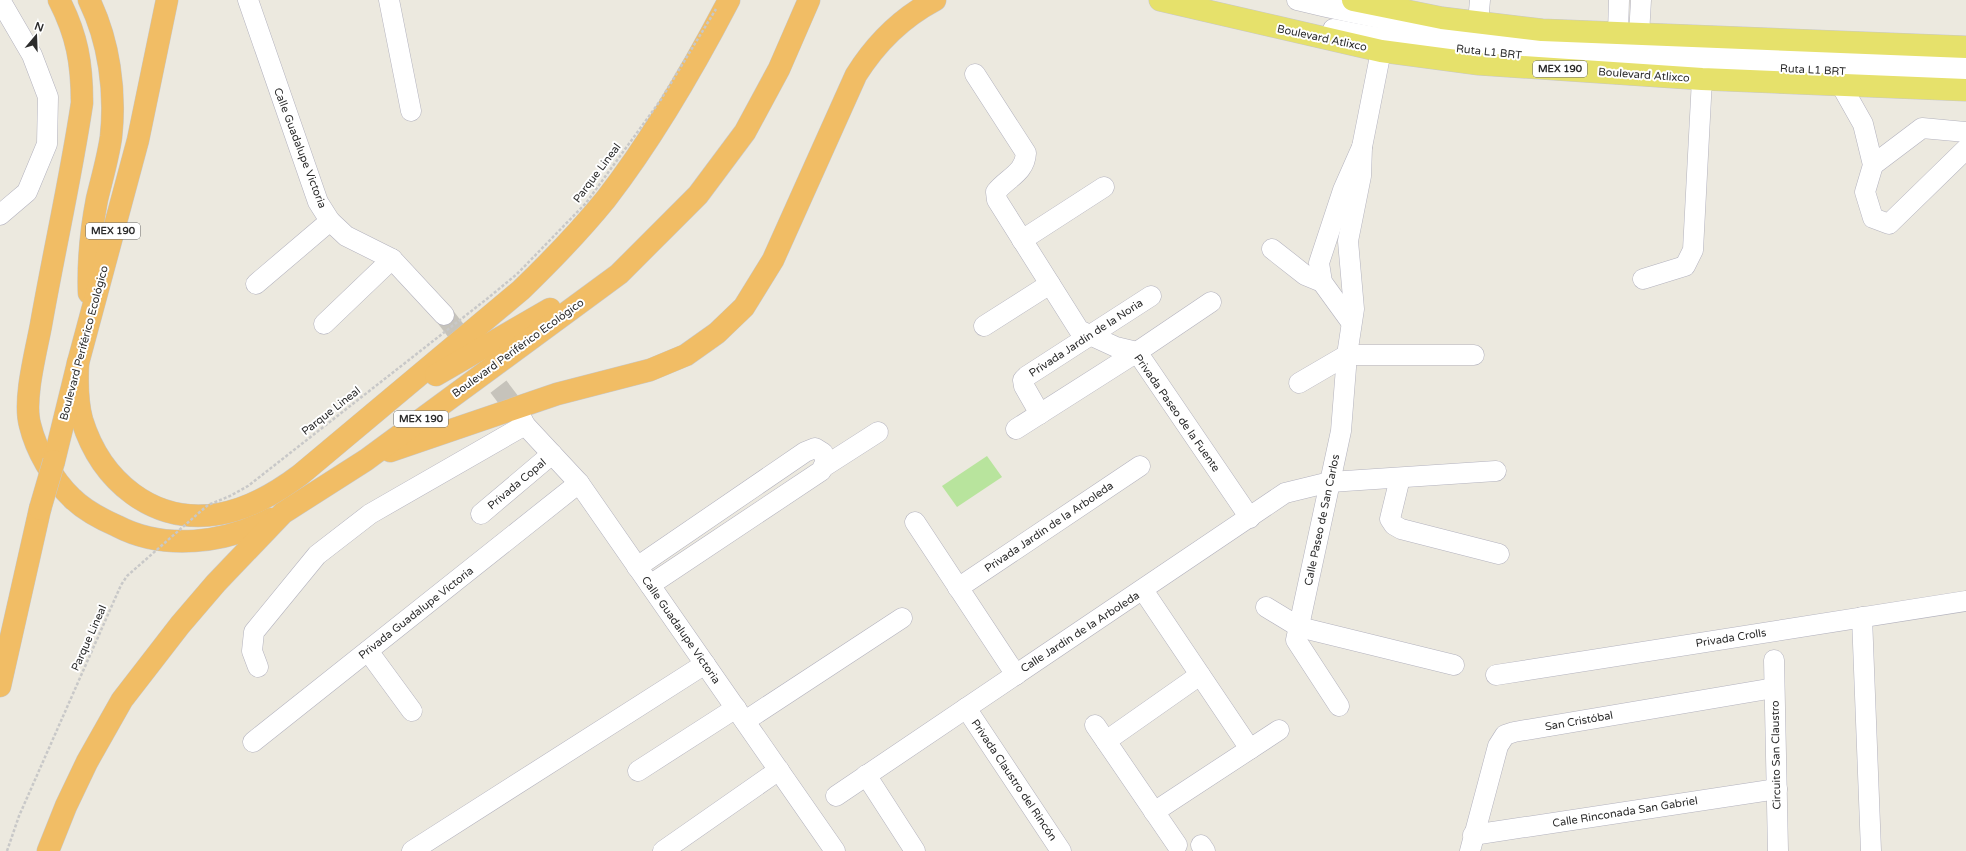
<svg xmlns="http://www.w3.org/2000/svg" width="1966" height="851" font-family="'Varela Round',sans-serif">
	<rect width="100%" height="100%" fill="#ece9df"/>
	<path fill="#b8e49d" d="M987 456 1002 477 957 507 942 486Z"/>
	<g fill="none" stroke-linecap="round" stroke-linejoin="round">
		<path stroke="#c6c3bb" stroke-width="20" stroke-dasharray="20 10" stroke-linecap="butt" d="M444 315 520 415"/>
		<g stroke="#b3b2be" stroke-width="21">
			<g id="minor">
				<path d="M248 0 318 202 330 221 346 236 392 259 444 315"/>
				<path d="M389 0 411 111"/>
				<path d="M1297 0C1390 23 1484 37 1579 46L1966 62"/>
				<path d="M1478 23 1480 0"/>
				<path d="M1333 29C1439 51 1546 58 1654 63 1758 68 1862 71 1966 79"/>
				<path d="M1618 33 1619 0"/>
				<path d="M1639 35 1641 0"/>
				<path d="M975 74 1026 153C1025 173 1007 178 996 192L997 200 1079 330 1116 347 1137 352 1250 518"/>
				<path d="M1841 85 1863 124 1873 165 1865 192 1873 218 1889 224 1966 149"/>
				<path d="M1873 165 1922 128 1966 132"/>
				<path d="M0 215 27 192 47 144 48 97 32 55 0 0"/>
				<path d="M1022 240 1104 187"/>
				<path d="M1272 249 1305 275 1322 282"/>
				<path d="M1643 279 1685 266 1693 250 1702 79"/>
				<path d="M256 284 330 221"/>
				<path d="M1351 322 1322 282 1319 263 1343 190 1362 147 1381 51"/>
				<path d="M324 324 392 259"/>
				<path d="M984 326 1050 284"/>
				<path d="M1299 383 1347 355H1474"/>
				<path d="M1040 414 1024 386 1023 380 1027 376 1151 296"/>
				<path d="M520 415 525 425 579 483 835 851"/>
				<path d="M1016 429 1137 352 1211 302"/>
				<path d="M825 466 878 432"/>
				<path d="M1400 478 1390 519 1394 525 1401 529 1499 554"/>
				<path d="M481 514 552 454"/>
				<path d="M915 522 1016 675"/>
				<path d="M637 567 805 452 815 448 823 453 826 461 821 471 650 585"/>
				<path d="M958 588 1140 466"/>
				<path d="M1143 590 1250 749"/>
				<path d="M1266 607 1299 627 1454 665"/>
				<path d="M1862 617 1871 851"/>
				<path d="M368 651 412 711"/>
				<path d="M1774 660 1778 851"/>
				<path d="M258 667 252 651 254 632 317 555 370 514 525 425"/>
				<path d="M1496 675 1966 601"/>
				<path d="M1339 706 1296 640 1341 431 1347 355 1354 309 1348 241 1361 176 1362 147"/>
				<path d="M966 708 1061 851"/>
				<path d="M745 721 902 618"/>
				<path d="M1095 725 1177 845"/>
				<path d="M1106 741 1200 675"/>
				<path d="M253 742 579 483"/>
				<path d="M638 771 736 708"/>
				<path d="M866 775 915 851"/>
				<path d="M836 796 1285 493 1330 482 1496 471"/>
				<path d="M1154 812 1279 730"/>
				<path d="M1473 835 1777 789"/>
				<path d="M1201 845 1205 851"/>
				<path d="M412 851 705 664"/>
				<path d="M663 851 779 770"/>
				<path d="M1470 851 1498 746 1505 735 1514 732 1774 688"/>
			</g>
		</g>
		<g stroke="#c8c8c8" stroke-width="23">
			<g id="major">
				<path d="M1160 0 1381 51 1479 64 1702 79 1966 90"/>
				<path d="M1353 0 1442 18 1542 30 1966 47"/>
			</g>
		</g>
		<g stroke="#c8c8c8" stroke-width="23">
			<g id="highway">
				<path d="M59 0C77 35 82 63 82 103 71 177 54 251 41 325 36 352 23 400 30 425 36 450 53 480 72 498 84 510 101 519 117 526 165 551 225 543 271 519"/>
				<path d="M89 0C109 41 116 91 111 137 108 158 102 178 97 199 91 230 88 262 89 293"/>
				<path d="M78 363C77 383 77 402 82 420 101 481 153 525 219 514 249 509 276 493 300 475L521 290C551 261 580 231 606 199 654 137 693 69 729 0"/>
				<path d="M436 375 550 309"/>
				<path d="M390 451 557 394 650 370 686 355 717 333 744 307 773 260 856 75C876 43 901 18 935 0"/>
				<path d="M54 461 78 363 138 140 167 0"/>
				<path d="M0 686 40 509"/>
				<path d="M48 851 66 806 87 762 122 700 180 625 216 583 283 513 366 460 619 274 698 195 745 132 779 69 809 0"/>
			</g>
		</g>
		<use href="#minor" stroke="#fff" stroke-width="20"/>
		<use href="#major" stroke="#e6e16b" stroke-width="22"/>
		<use href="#highway" stroke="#f1bd65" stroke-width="22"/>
		<g stroke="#c8c8c8" stroke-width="23" stroke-linecap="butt">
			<path id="highway-bridge" d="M40 509 54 461"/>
		</g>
		<path stroke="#c8c8c8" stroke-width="2.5" stroke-dasharray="3 2" stroke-linecap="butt" d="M7 851 19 816 121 585 127 576 201 511 208 505 230 496 248 486 488 298 517 274 586 203 660 101 716 9"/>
		<use href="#highway-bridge" stroke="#f1bd65" stroke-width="22"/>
	</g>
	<g text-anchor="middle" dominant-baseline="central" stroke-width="4" stroke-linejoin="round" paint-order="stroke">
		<g fill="#fff" stroke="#6b6b6b" stroke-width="1">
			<rect x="1533" y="61" width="54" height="16" rx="3"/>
			<rect x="86" y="223" width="54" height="16" rx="3"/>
			<rect x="394" y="411" width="54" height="16" rx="3"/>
		</g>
		<g font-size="10" font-weight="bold" fill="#2c2c2c">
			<text x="1560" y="69">MEX 190</text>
			<text x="113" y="231">MEX 190</text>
			<text x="421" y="419">MEX 190</text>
		</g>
		<g font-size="11" fill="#2c2c2c" stroke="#fff">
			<text transform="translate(1322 38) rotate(12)">Boulevard Atlixco</text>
			<text transform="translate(1489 52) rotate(6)">Ruta L1 BRT</text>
			<text transform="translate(1813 70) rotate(3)">Ruta L1 BRT</text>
			<text transform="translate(1644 75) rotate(4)">Boulevard Atlixco</text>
			<text transform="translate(300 148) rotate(69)">Calle Guadalupe Victoria</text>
			<text transform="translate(597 173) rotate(-53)">Parque Lineal</text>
			<text transform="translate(1086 338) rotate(-33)">Privada Jardín de la Noria</text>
			<text transform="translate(84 343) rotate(-75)">Boulevard Periférico Ecológico</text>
			<text transform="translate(518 348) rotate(-36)">Boulevard Periférico Ecológico</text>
			<text transform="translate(331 411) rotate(-38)">Parque Lineal</text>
			<text transform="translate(1177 413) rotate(55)">Privada Paseo de la Fuente</text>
			<text transform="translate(517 484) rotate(-40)">Privada Copal</text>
			<text transform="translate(1322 520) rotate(-78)">Calle Paseo de San Carlos</text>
			<text transform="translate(1049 527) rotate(-34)">Privada Jardín de la Arboleda</text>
			<text transform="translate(416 613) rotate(-38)">Privada Guadalupe Victoria</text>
			<text transform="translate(681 630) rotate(55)">Calle Guadalupe Victoria</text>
			<text transform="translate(1080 632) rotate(-33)">Calle Jardín de la Arboleda</text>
			<text transform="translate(89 638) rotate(-66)">Parque Lineal</text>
			<text transform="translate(1731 638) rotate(-9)">Privada Crolls</text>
			<text transform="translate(1579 721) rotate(-10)">San Cristóbal</text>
			<text transform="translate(1776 755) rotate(-91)">Circuito San Claustro</text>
			<text transform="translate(1014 780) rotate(56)">Privada Claustro del Rincón</text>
			<text transform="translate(1625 812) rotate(-9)">Calle Rinconada San Gabriel</text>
		</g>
	</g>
	<g transform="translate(36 36) rotate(19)" stroke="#ffffff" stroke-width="3" paint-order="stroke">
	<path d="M0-3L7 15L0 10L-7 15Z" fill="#2c2c2c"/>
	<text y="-6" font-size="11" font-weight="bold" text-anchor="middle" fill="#2c2c2c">N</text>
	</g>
</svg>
